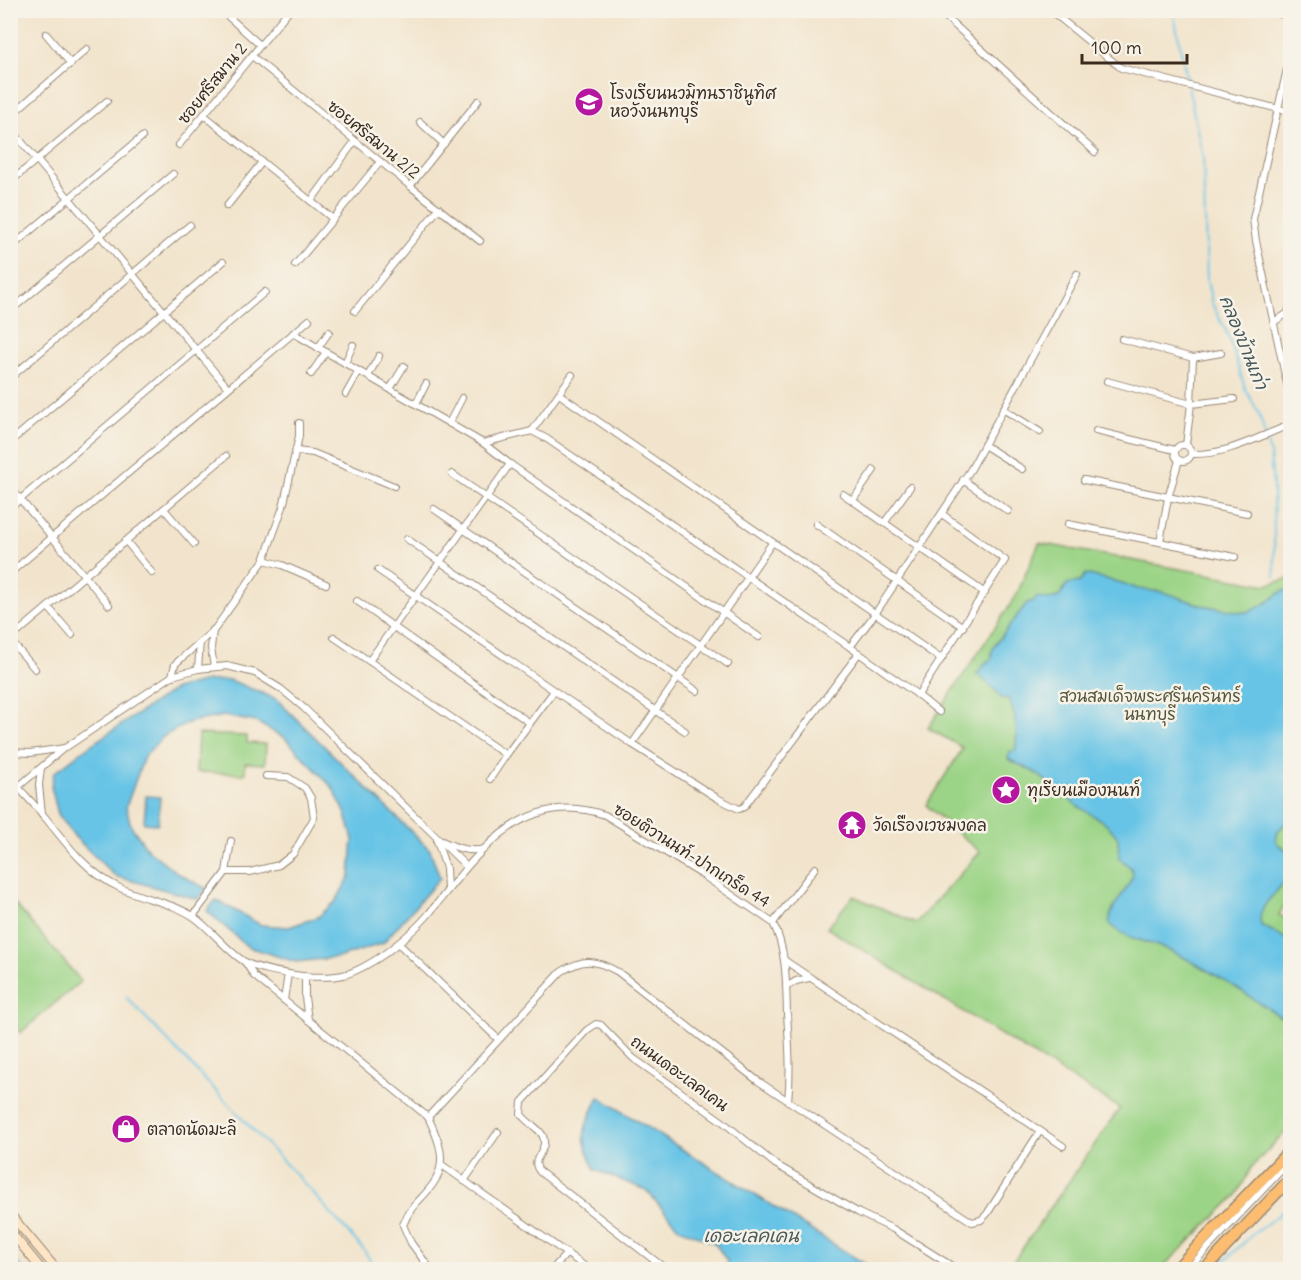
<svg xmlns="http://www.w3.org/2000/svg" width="1301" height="1280" font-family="Delius,'Playpen Sans Thai',sans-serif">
	<rect width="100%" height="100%" fill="#f7f3e8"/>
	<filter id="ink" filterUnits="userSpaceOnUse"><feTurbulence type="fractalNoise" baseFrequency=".0167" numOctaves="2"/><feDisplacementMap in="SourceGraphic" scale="12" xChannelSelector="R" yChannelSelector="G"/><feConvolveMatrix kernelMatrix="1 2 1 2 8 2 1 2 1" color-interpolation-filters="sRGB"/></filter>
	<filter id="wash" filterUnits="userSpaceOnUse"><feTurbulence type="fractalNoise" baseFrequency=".008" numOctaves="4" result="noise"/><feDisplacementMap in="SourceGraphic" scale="24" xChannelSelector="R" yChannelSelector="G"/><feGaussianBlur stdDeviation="1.35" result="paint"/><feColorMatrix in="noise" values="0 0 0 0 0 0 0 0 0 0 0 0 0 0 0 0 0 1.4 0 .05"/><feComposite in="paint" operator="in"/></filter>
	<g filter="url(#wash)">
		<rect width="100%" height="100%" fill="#f2e4cc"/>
		<g fill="#9cd487" stroke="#6c7f52" stroke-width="1.5">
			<path d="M1039 543 1267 585 1290 578V895L1279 915 1290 921V1127L1251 1168 1237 1195 1161 1269H1008L1120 1108 827 928 853 896 916 923 980 852 926 805 963 748 928 728 1016 596Z"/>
			<path d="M198 734 247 736V743L266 744 265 764 245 763V774L196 772Z"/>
			<path d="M10 898 81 981 20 1033 11 1022Z"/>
		</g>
		<g fill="#68c4e6" stroke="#527782" stroke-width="1.5">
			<path d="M1085 574 1122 583 1138 589 1163 592 1201 605 1241 612H1248L1263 605 1283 591 1290 589V819L1278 831 1276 841 1279 845 1290 852C1291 858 1292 866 1290 871 1286 889 1254 904 1261 925L1290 941V1023C1252 998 1214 972 1173 952 1151 942 1128 940 1110 925 1107 907 1129 891 1133 874L1131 868 1119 858 1118 838 1107 824 1079 807 1036 773 1008 759 1010 751H1015C1019 732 1016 715 1008 698L1002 699 995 690 977 674 987 661 988 662 993 656 991 654 994 646 1027 603 1034 601 1036 597 1049 599 1059 597 1067 584 1080 582Z"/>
			<path d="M230 680 276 699 430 850 440 878 383 943 341 957 296 962 248 947 207 911 216 900 261 925 289 927 318 917 336 901 350 876 353 839 345 812 332 787 285 738 256 722 224 716 190 722 164 736 144 757 126 807 131 826 148 850 179 874 207 889 197 899 115 876 75 837 58 814 51 786 54 773 89 746 175 689 207 681Z"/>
			<path d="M146 796 160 797 158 824 144 823Z"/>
			<path d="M599 1097 873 1269H726L727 1261 715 1243 679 1228 646 1190 595 1170C578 1134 583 1131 599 1097Z"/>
		</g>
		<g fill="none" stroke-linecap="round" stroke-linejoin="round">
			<g stroke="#68c4e6" stroke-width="2">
				<path d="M1173 10 1203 159 1207 280 1212 304 1229 337 1245 388 1259 414 1270 453 1273 486 1275 577"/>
				<path d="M126 997 301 1180 363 1249 376 1270"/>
				<path d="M10 1255 23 1270"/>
				<path d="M1215 1270 1253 1234 1290 1206"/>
			</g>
		</g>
	</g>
	<g filter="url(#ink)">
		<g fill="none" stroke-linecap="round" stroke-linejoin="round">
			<g stroke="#968775" stroke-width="8">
				<g id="minor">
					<path d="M221 10 260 45"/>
					<path d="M938 10 1095 152"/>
					<path d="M1050 10 1121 68 1290 112"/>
					<path d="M1265 10 1290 17"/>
					<path d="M46 34 71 64"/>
					<path d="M252 56 410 186 480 241"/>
					<path d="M1290 56 1253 219 1256 241 1290 398"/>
					<path d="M204 115 333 219"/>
					<path d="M10 116 87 49"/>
					<path d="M420 122 444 144"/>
					<path d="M10 128 228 388"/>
					<path d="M179 145 289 10"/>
					<path d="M10 182 107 101"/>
					<path d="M410 186 478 101"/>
					<path d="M311 201 355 141"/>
					<path d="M227 206 262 162"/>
					<path d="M10 248 142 137"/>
					<path d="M295 265 380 162"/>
					<path d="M10 311 173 174"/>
					<path d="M355 311 439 208"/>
					<path d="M1274 322 1288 313 1290 305"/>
					<path d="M293 333 483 443 510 464 759 637"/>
					<path d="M1122 339 1193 358 1221 353"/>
					<path d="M318 348 329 332"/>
					<path d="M345 363 353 345"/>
					<path d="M311 374 326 352"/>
					<path d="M368 376 379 356"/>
					<path d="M10 378 190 225"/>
					<path d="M1107 381 1191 404 1234 399"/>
					<path d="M390 389 404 366"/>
					<path d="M346 394 359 371"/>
					<path d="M559 394 941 659"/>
					<path d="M416 404 426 384"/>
					<path d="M1003 409 1040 432"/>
					<path d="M449 423 462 398"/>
					<path d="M532 431 572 375"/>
					<path d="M1096 431 1175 450"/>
					<path d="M10 442 223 262"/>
					<path d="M483 443 532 431 547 439 850 647 918 695 939 712"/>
					<circle cx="1183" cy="453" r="8"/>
					<path d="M984 445 1022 469"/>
					<path d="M1186 445 1191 404 1193 358"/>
					<path d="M296 451 313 453 394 486"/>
					<path d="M1191 454C1228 455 1257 437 1290 425"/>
					<path d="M452 474 728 664"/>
					<path d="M963 480 1008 511"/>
					<path d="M1084 480 1247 513"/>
					<path d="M10 487 109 605"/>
					<path d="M843 494 985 593"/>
					<path d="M853 500 874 470"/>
					<path d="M10 508 265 292"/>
					<path d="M164 509 194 544"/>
					<path d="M434 509 697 691"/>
					<path d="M885 522 910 487"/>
					<path d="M816 524 963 627"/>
					<path d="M1068 524 1235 557"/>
					<path d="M407 539 685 731"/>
					<path d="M126 541 152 573"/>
					<path d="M1160 542 1168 498 1179 460"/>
					<path d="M264 560 282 565 326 584"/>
					<path d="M378 570 632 744 717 798 739 809 744 807 859 653"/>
					<path d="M10 573 309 320"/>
					<path d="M357 601 530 723"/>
					<path d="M48 607 72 635"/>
					<path d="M213 630 211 648 214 667"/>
					<path d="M334 637 506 755"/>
					<path d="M10 639 226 456"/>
					<path d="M10 640 35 669"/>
					<path d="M850 647 875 614 971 469 1077 274"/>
					<path d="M369 661 510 464"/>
					<path d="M198 669 200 642"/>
					<path d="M172 676 175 664 214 630 264 560 283 507 299 436V423"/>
					<path d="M918 695 1005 560 942 514"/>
					<path d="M632 744 772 543"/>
					<path d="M10 752 30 753 65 748 172 676 198 669 227 666 255 673 281 689 304 708 466 866"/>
					<path d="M41 768 39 785 42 814"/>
					<path d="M10 778C21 791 33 803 44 816 65 842 86 872 118 887 142 899 172 902 194 917 211 929 228 952 245 962 257 969 288 974 302 976 315 977 330 978 343 975 357 972 371 963 383 955 399 943 414 931 427 916 474 859 520 786 605 815L701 874 773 923C787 951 786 983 787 1014 789 1043 791 1072 788 1101"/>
					<path d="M490 779 506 755 554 691"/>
					<path d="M18 787 64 748"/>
					<path d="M437 841 446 868 447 889"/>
					<path d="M442 841C455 847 469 853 484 849"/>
					<path d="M226 872H250L279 865 293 854 314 818 311 798 305 788 288 777 266 776"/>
					<path d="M193 916 226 872 231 841"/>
					<path d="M773 923 815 868"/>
					<path d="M399 944 498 1039"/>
					<path d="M784 960 1063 1146"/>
					<path d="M245 962 254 976 428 1117"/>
					<path d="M305 976V997L308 1020"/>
					<path d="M786 987 796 981 809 978"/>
					<path d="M284 1000 288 974"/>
					<path d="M442 1165 590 1270"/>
					<path d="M464 1181 498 1132"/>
					<path d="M431 1270 411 1243 403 1225C412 1203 421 1201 433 1184 449 1162 438 1138 428 1117L561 972C583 958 595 959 618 972L758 1081 972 1222 981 1220 987 1214 1040 1131"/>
					<path d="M552 1270 567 1253"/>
					<path d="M667 1270 540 1172C529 1159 546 1153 544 1140 543 1129 527 1124 521 1114L522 1102 587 1030 596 1024 601 1025 633 1058 723 1122 775 1164 859 1213 893 1229 958 1270"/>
					<path d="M1187 1270 1290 1161"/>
				</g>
			</g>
			<g stroke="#968775" stroke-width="10">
				<g id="secondary">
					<path d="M10 1214 57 1270"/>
					<path d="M10 1231 42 1270"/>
				</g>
			</g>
			<g stroke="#968775" stroke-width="13">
				<g id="motorway">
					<path d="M1175 1270 1290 1150"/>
					<path d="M1204 1270 1290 1179"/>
				</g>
			</g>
			<use href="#minor" stroke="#fff" stroke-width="6"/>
			<use href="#secondary" stroke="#fee5c5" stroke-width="8"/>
			<use href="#motorway" stroke="#fcbd6f" stroke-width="10"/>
		</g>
	</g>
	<defs>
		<g id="school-disc" transform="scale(1.5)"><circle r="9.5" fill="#b5179e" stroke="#f7f3e8"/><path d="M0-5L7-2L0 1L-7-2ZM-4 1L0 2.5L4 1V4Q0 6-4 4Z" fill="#fff"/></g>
		<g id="sight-disc" transform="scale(1.5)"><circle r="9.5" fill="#b5179e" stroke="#f7f3e8"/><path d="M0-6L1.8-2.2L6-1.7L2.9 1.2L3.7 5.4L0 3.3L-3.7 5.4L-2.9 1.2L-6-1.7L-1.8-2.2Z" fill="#fff"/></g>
		<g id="temple-disc" transform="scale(1.5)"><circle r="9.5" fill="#b5179e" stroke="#f7f3e8"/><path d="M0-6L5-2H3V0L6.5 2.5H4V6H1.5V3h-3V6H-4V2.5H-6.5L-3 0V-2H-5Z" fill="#fff"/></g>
		<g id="shop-disc" transform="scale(1.5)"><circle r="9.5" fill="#b5179e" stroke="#f7f3e8"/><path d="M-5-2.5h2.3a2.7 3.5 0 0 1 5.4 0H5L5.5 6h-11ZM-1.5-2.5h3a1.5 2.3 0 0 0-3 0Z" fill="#fff"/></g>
	</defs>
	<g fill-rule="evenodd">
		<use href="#school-disc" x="589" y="102"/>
		<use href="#sight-disc" x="1006" y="790"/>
		<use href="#temple-disc" x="852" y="825"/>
		<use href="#shop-disc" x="126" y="1129"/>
	</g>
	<g text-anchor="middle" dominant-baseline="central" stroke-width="5" stroke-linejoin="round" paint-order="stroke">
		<g font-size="16" fill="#3b2a1e" stroke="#f7f3e8">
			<text transform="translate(212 83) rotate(-51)">ซอยศรีสมาน 2</text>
			<text transform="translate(374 139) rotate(39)">ซอยศรีสมาน 2/2</text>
			<text transform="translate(692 855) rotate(32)">ซอยติวานนท์-ปากเกร็ด 44</text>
			<text transform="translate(680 1073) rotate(36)">ถนนเดอะเลคเคน</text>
		</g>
		<g font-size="16" fill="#3b2a1e" stroke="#f7f3e8" text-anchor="start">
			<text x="610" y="93">โรงเรียนนวมิทนราชินูทิศ<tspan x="610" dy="18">หอวังนนทบุรี</tspan></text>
			<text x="1027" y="790">ทุเรียนเมืองนนท์</text>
			<text x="873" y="825">วัดเรืองเวชมงคล</text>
			<text x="147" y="1129">ตลาดนัดมะลิ</text>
		</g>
		<g font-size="16" fill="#535438" stroke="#f7f3e8">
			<text x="1150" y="696">สวนสมเด็จพระศรีนครินทร์<tspan x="1150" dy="18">นนทบุรี</tspan></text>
		</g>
		<g font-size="18" font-style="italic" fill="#48585a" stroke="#f7f3e8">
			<text transform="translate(1244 342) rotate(68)">คลองบ้านเก่า</text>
			<text x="751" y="1235">เดอะเลคเคน</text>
		</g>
	</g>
	<rect width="1301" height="1280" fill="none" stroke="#f7f3e8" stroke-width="36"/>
	<path d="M1082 54v9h105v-9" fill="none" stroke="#3b2a1e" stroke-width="3"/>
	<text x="1091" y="54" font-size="18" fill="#3b2a1e" stroke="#f7f3e8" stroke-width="4.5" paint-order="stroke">100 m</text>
</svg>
